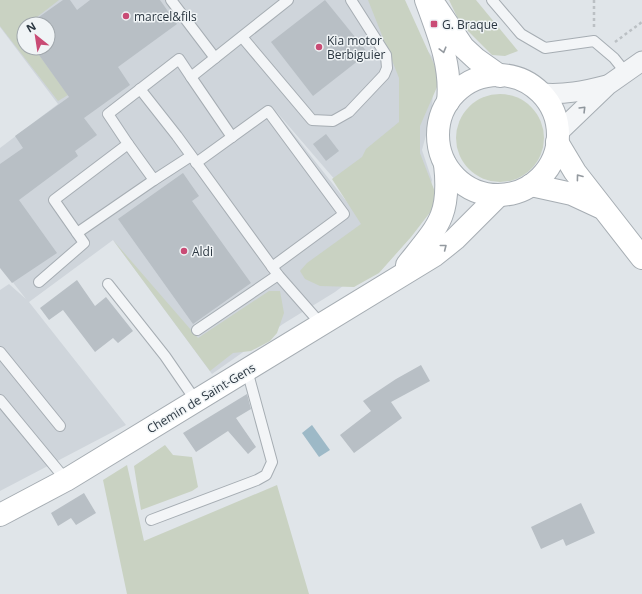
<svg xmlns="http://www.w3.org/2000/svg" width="642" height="594" font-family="'Open Sans',sans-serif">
	<rect width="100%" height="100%" fill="#e0e5e9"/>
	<path fill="#cfd5db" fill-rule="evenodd" d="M0 0H387L434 59 432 113 422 150 432 180 422 221 392 246 274 109 387 253 335 292 283 324 212 374 113 240 29 302 126 425 0 491V290L9 284 26 299 0 266V148L58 104 0 27ZM24 24H48V48H24Z"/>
	<g fill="#c9d2c2">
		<path d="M0 0H59L28 24H24V28L21 30 24 34V48H34L68 95 58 101 0 26Z"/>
		<path d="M368 0H405L438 73 437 87 420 126V153L435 192V206L411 237 379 273 354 287 320 286 305 279 300 271 307 263 361 224 332 179 362 157 366 149 399 122V78Z"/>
		<path d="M449 0H476L518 51 505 56 492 55 460 23Z"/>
		<circle cx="500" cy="138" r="44"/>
		<path d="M113 240 198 338 269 291H280L284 313 277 333 270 341 251 351 233 353 210 371Z"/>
		<path d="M165 445 173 455 192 457 198 487 192 491 141 510 134 466Z"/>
		<path d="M127 465 144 541 277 485 309 594H127L103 480Z"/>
	</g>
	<path fill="#9db9c7" d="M312 425 330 450 319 457 302 433Z"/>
	<g fill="#b8bfc5">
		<path d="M63 0H70L77 10 90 0H160L177 24 118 67 130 85 84 118 97 135 75 151 78 156 19 200 57 253 12 283 0 268V164L23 148 15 136 69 97 34 48H48V24H29Z"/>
		<path d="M325 0 368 53 313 96 271 42Z"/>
		<path d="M326 134 339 151 326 161 313 144Z"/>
		<path d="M183 173 199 196 192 201 251 283 193 324 118 219Z"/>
		<path d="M77 280 95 306 106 297 133 331 118 343 113 338 95 352 63 310 49 320 40 308Z"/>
		<path d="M421 365 430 381 391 402 402 418 354 453 340 435 371 411 363 401 396 379Z"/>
		<path d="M247 394 251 409 236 418 256 447 248 454 228 431 196 452 183 433Z"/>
		<path d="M84 493 96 513 76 525 71 518 58 526 51 513Z"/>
		<path d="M581 503 595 533 566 546 563 539 541 549 531 527Z"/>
	</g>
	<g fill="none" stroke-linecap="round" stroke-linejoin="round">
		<g stroke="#a6adb3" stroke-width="12">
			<g id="lane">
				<path d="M171 0 215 58"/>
				<path d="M492 0 521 34 545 48 594 41 614 58 626 73"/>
				<path d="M242 37 312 120 333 121 349 112 384 75 387 68 386 55 351 0"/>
				<path d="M191 77 232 137"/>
				<path d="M140 89 177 136 278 275 321 324"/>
				<path d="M128 144 154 180 191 156"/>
				<path d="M196 163 268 111 344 214 272 267"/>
				<path d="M77 233 154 180"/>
				<path d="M39 282 84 243 54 200 128 144 108 114 179 59 191 77 288 0"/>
				<path d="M108 284 165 356 196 401"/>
				<path d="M197 330 278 275"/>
				<path d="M0 352 60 426"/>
				<path d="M0 400 66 480"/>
				<path d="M151 520 257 480 266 475 272 462 247 370"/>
			</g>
		</g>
		<g stroke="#a6adb3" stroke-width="21">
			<g id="street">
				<path d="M541 93C564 95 584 91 607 85"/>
				<path d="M558 133 608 85 642 61"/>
			</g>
		</g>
		<g stroke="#a6adb3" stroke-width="24">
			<g id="secondary">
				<path d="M426 0C438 33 452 66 448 102"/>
				<path d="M436 7 463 47 476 59 500 76"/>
				<circle cx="498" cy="135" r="60"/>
				<path d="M557 142 575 172 642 258"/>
				<path d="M531 185 572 194 600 207"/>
				<path d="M407 265C438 226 451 216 445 164"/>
				<path d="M0 515 66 480 435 255 455 239 499 195"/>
			</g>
		</g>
		<g stroke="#bbc0c4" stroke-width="2.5" stroke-dasharray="3 3" stroke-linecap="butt">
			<path d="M594 0V28"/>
			<path d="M615 42 642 22"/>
		</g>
		<use href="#lane" stroke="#f3f5f7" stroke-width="10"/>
		<use href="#street" stroke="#f3f5f7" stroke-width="19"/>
		<use href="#secondary" stroke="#fff" stroke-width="22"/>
	</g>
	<defs><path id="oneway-chevron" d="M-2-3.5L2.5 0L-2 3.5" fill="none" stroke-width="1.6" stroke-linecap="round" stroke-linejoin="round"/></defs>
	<g stroke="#949aa0">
		<use href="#oneway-chevron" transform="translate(443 50) rotate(75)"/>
		<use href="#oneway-chevron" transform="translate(579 177) rotate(-127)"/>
		<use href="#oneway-chevron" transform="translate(444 247) rotate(-38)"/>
	</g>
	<use stroke="#8e969c" href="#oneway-chevron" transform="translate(583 109) rotate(-45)"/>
	<g fill="#c94b75" stroke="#f0f4f6" stroke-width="1.5">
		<circle cx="126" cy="16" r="4"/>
		<rect x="430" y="20" width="8" height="8" rx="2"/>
		<circle cx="319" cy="47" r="4"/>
		<circle cx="184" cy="251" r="4"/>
	</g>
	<g text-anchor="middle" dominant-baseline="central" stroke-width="3" stroke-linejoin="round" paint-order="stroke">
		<g font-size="12" fill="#2a3640" stroke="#f0f4f6" text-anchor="start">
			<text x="134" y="16">marcel&amp;fils</text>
			<text x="442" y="24">G. Braque</text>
			<text x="327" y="40">Kia motor<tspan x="327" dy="14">Berbiguier</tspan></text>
			<text x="192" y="251">Aldi</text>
		</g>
		<g font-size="12" fill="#2a3640" stroke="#f0f4f6">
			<text transform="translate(201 398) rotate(-31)">Chemin de Saint-Gens</text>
		</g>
	</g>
	<g transform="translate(36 36) rotate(330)"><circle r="19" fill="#f0f4f6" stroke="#a1a8ad"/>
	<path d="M0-3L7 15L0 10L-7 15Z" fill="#c94b75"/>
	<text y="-6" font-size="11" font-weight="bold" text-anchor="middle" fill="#2a3640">N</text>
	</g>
</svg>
